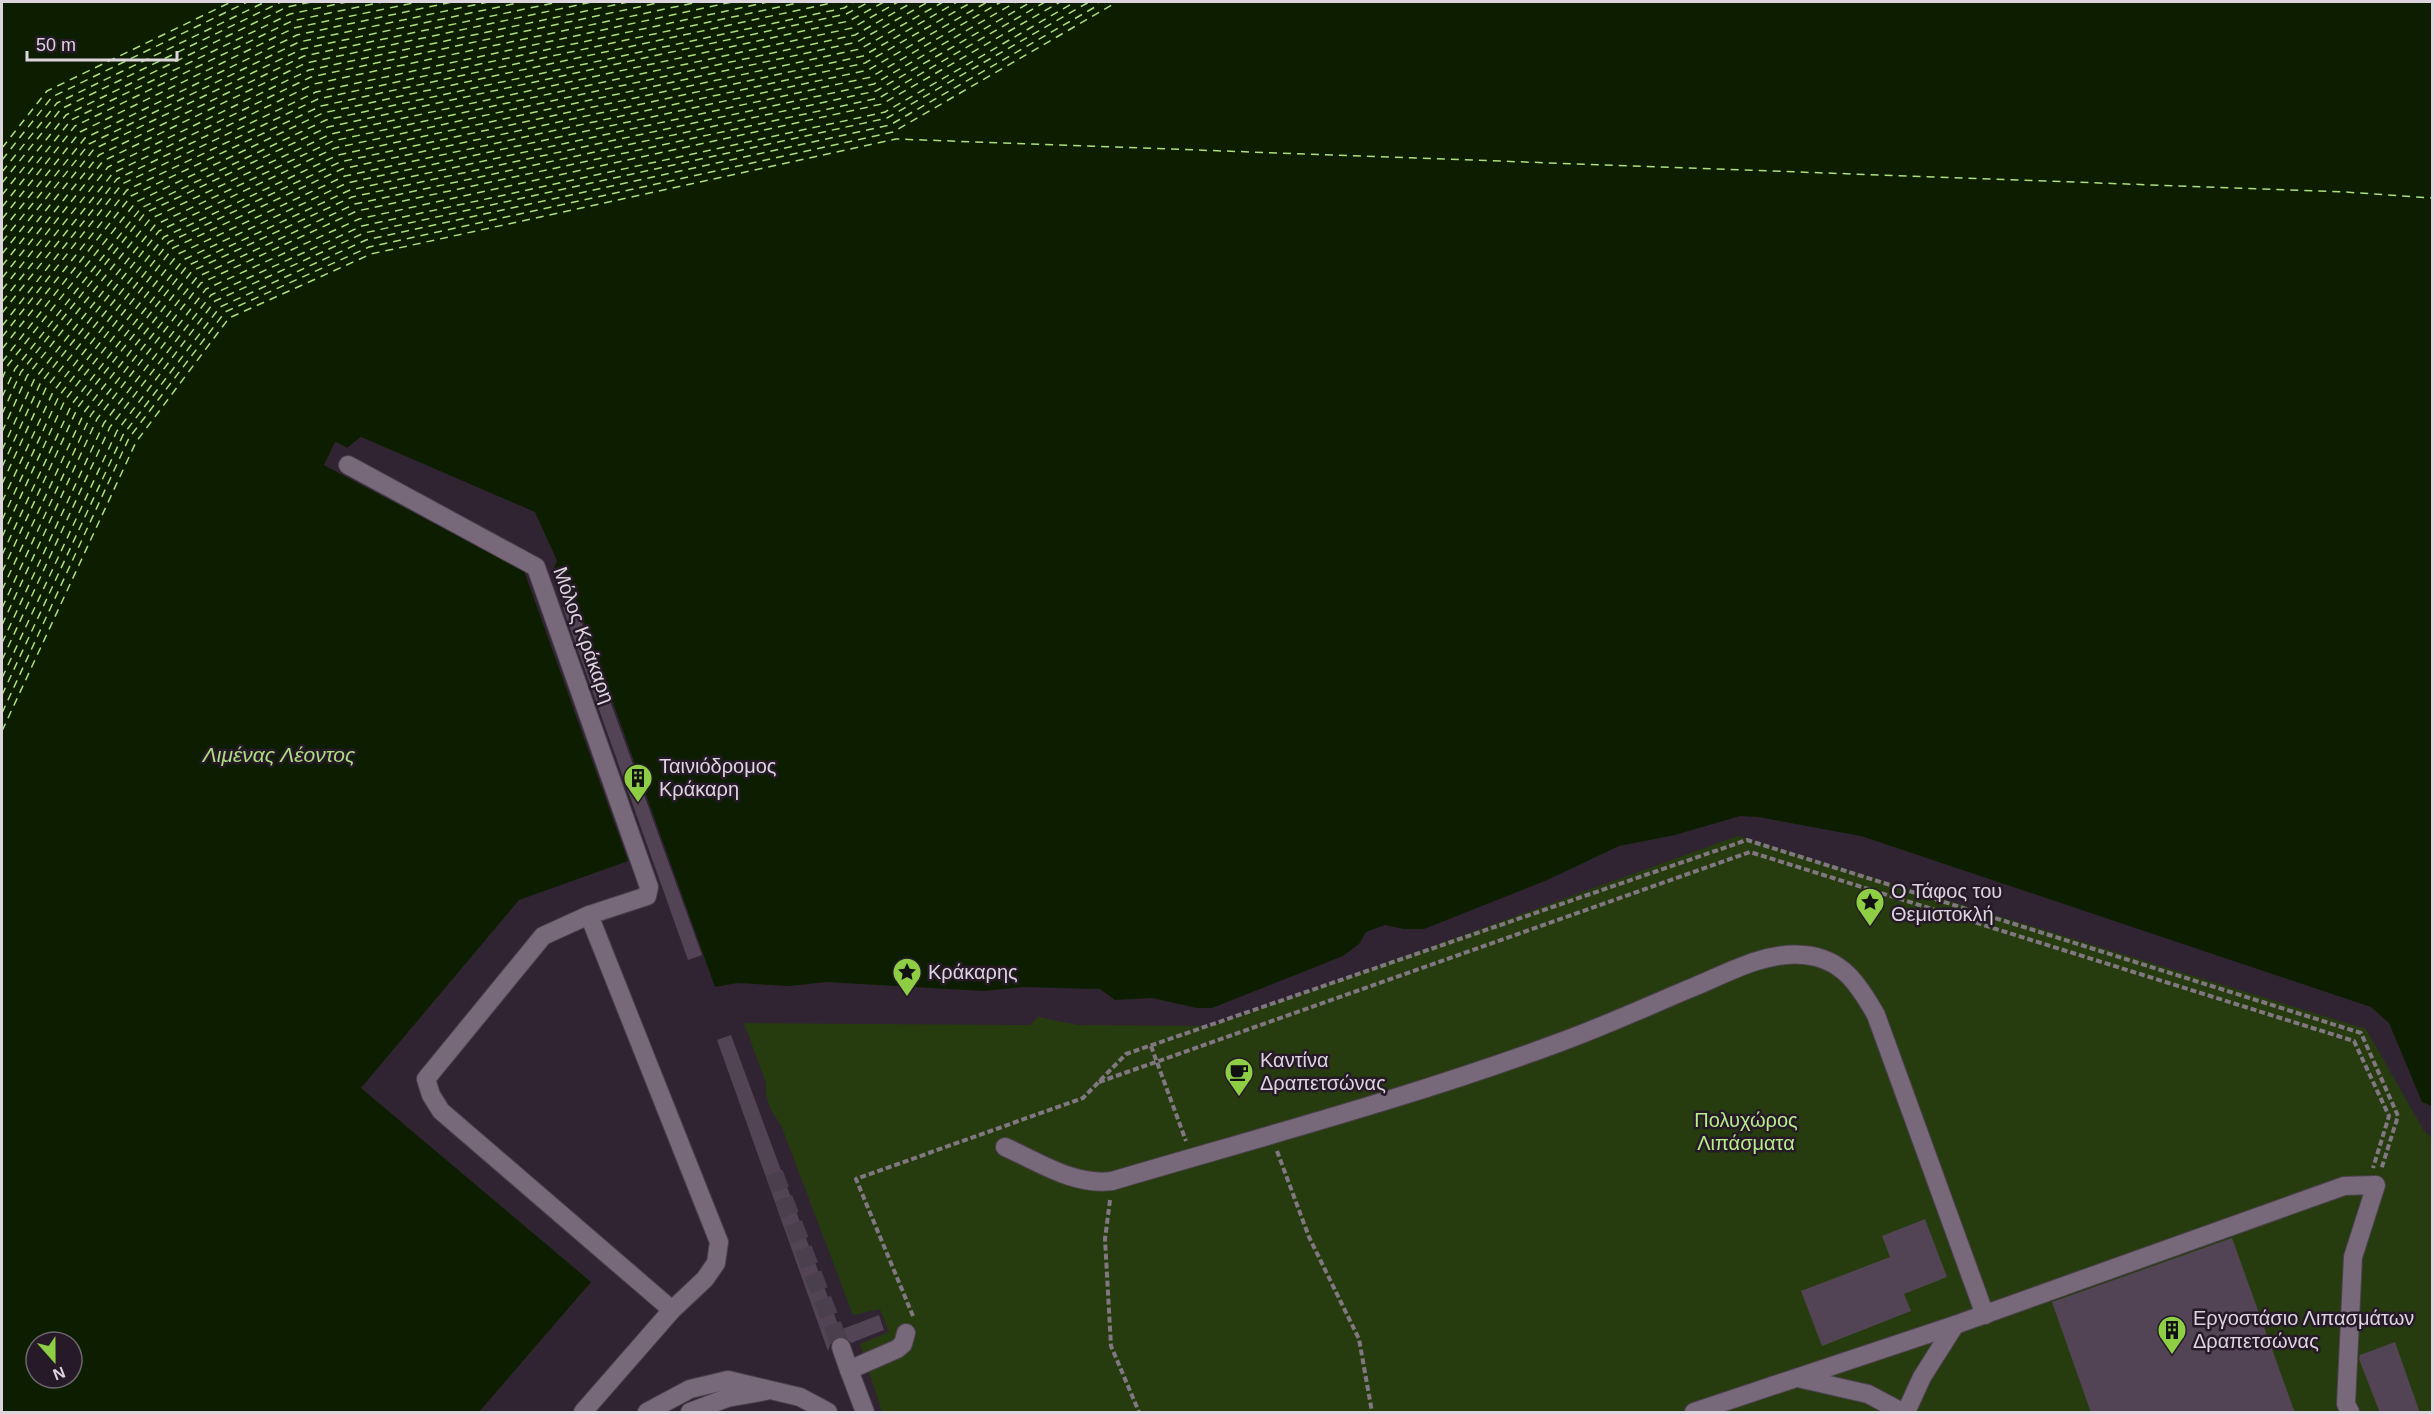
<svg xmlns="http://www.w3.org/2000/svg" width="2434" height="1414" font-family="Arial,sans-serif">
	<rect width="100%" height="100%" fill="#302432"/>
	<path fill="#273c0e" d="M1738 836 2366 1029 2424 1131 2432 1138V1412H882L860 1344 889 1332 880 1309 853 1315 781 1125C772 1113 764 1098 766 1083L744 1023 1030 1025 1038 1017 1078 1025 1211 1026Z"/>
	<path fill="#0d1e00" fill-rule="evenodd" d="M2 2H2432V1106L2422 1102 2389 1023 2371 1007 1861 836 1758 817 1740 816 1675 835 1619 846 1545 881 1424 929H1404L1385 925 1366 932 1359 944 1343 956 1212 1008H1197L1152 998 1115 1000 1100 989 1023 987 984 991 826 982 790 986 737 983 715 987 577 602 567 582 554 567 557 561 535 513 361 437 347 448 335 442 324 465 524 571 628 861 519 900 361 1088 591 1282 479 1412H2ZM36 1342H72V1378H36Z"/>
	<path fill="#302432" d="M361 437 535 512 557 561 554 567 551 565 554 561 533 515 362 440 348 451 337 446 328 464 526 568 524 571 324 465 336 442 347 448Z"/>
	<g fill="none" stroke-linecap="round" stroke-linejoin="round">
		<g stroke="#addf7e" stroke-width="1.5" stroke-dasharray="8 6" stroke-linecap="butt">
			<path d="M2 148 47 91 231 2"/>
			<path d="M2 160 52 97 247 2"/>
			<path d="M2 172 57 103 265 2"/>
			<path d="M2 183 61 109 281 2"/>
			<path d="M2 195 66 115 287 7 311 2"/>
			<path d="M2 207 71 120 290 14 347 2"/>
			<path d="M2 219 75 126 292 21 382 2"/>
			<path d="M2 231 80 132 294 28 418 2"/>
			<path d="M2 242 85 138 297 35 452 2"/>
			<path d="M2 254 89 144 299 42 488 2"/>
			<path d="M2 266 94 149 302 49 522 2"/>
			<path d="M2 278 99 155 304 56 558 2"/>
			<path d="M2 290 103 161 306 63 592 2"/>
			<path d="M2 302 108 167 309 70 628 2"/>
			<path d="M2 313 113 173 311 77 662 2"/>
			<path d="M2 326 117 179 314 84 698 2"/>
			<path d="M2 337 122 184 316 92 732 2"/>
			<path d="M2 349 127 190 318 99 768 2"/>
			<path d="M2 362 131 196 321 106 802 2"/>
			<path d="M2 379 8 365 136 202 323 113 836 2"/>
			<path d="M2 397 15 369 141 208 326 120 844 8 854 2"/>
			<path d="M2 414 21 372 145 213 328 127 846 14 869 2"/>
			<path d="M2 432 27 376 150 219 331 134 849 21 884 2"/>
			<path d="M2 450 34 380 155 225 333 141 852 28 898 2"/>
			<path d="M2 467 40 384 159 231 335 148 855 35 913 2"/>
			<path d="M2 484 46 388 164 237 338 155 857 42 928 2"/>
			<path d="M2 502 53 392 169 242 340 162 860 49 943 2"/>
			<path d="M2 520 59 396 173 248 342 169 863 56 957 2"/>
			<path d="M2 537 65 400 178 254 345 176 865 63 972 2"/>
			<path d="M2 555 72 404 183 260 347 183 868 70 987 2"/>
			<path d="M2 572 78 407 187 266 350 190 871 77 1001 2"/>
			<path d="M2 590 85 411 192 271 352 197 874 84 1016 2"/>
			<path d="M2 608 91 415 197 277 355 204 876 91 1031 2"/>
			<path d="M2 625 97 419 201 283 357 211 879 98 1045 2"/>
			<path d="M2 643 104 423 206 289 359 219 882 104 1060 2"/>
			<path d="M2 660 110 427 211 295 362 226 885 112 1075 2"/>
			<path d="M2 678 117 431 215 301 364 233 887 118 1089 2"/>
			<path d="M2 695 123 435 220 307 366 240 890 125 1095 7 1099 2"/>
			<path d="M2 713 129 438 225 312 369 247 893 132 1117 2"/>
			<path d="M2 731 136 442 229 318 371 254 896 139 2345 192 2432 198"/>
		</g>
	</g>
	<g fill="#524454">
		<path d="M566 604 576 607 702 955 688 960 563 608Z"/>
		<path d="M731 1035 840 1330 879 1315 884 1330 851 1343 844 1336 837 1337 832 1340 828 1351 717 1040Z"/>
		<path d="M1925 1219 1947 1277 1904 1294 1911 1311 1822 1346 1801 1291 1890 1257 1882 1236Z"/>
		<path d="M2232 1238 2295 1413H2091L2052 1302Z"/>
		<path d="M2395 1342 2420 1413H2380L2359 1359 2360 1355Z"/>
	</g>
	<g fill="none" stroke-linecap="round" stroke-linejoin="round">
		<path stroke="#4a3f4c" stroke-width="18" stroke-dasharray="18 9" stroke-linecap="butt" d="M774 1173 841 1347"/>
		<g stroke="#4b414d" stroke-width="20">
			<g id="minor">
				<path d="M348 465 536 567 649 887 647 896 589 915 543 936 426 1079 431 1095 441 1111 672 1310"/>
				<path d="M1005 1147C1039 1162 1074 1186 1112 1181 1261 1137 1412 1097 1558 1043 1605 1026 1650 1005 1696 986 1729 972 1767 951 1804 955 1842 958 1859 985 1876 1015L1985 1315"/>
				<path d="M841 1347 849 1370"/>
				<path d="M1798 1378 1868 1394 1902 1412"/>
				<path d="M583 1412 672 1310 705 1279 716 1263 719 1242 589 915"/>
				<path d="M647 1412 690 1389 728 1380 800 1397 828 1412"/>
				<path d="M690 1412 727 1398 766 1391"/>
				<path d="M865 1412 849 1370 897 1349 903 1344 906 1333"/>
				<path d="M1694 1412 1955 1325 2344 1186 2376 1185 2353 1257 2346 1404 2350 1412"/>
				<path d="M1906 1412 1922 1377 1955 1325"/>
			</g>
		</g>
		<g stroke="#817782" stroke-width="4" stroke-dasharray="6 3" stroke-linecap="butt">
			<path d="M1151 1046 1186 1141"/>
			<path d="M1099 1082 1750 852 2354 1041 2389 1116 2373 1168"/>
			<path d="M1277 1151 1309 1237 1359 1339 1372 1412"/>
			<path d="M1110 1200 1105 1239 1111 1346 1139 1412"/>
			<path d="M913 1316 856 1179 1083 1098 1126 1054 1747 840 2361 1033 2398 1116 2381 1170"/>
		</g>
		<use href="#minor" stroke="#776979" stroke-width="18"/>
	</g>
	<defs>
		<g id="building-pin" transform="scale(1.5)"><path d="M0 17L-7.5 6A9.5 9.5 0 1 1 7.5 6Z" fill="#8dce44" stroke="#261a28"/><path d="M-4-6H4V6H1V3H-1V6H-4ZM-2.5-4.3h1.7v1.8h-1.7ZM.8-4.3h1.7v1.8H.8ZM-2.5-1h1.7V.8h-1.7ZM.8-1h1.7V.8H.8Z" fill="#111"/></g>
		<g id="sight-pin" transform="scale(1.5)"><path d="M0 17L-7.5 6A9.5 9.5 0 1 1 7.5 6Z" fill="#8dce44" stroke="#261a28"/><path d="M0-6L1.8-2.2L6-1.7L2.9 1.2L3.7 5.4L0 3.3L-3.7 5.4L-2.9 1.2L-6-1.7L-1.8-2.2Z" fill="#111"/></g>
		<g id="cafe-pin" transform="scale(1.5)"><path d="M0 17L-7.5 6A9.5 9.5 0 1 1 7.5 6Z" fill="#8dce44" stroke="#261a28"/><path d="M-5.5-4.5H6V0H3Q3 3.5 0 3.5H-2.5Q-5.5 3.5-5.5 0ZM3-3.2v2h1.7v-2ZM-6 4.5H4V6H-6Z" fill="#111"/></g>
	</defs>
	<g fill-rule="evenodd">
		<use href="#building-pin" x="638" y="778"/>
		<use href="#sight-pin" x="1870" y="902"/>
		<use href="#sight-pin" x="907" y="972"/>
		<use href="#cafe-pin" x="1239" y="1072"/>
		<use href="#building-pin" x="2172" y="1330"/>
	</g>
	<g text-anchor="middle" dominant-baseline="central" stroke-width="5" stroke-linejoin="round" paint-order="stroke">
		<g font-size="20" fill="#ddd5de" stroke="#261a28">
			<text transform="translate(584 635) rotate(70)">Μόλος Κράκαρη</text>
		</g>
		<g font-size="20" fill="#ddd5de" stroke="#261a28" text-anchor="start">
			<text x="659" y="766">Ταινιόδρομος<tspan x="659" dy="23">Κράκαρη</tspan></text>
			<text x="1891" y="891">Ο Τάφος του<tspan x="1891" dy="23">Θεμιστοκλή</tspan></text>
			<text x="928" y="972">Κράκαρης</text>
			<text x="1260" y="1060">Καντίνα<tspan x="1260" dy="23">Δραπετσώνας</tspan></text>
			<text x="2193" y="1318">Εργοστάσιο Λιπασμάτων<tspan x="2193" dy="23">Δραπετσώνας</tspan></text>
		</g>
		<g font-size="20" fill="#b8eb89" stroke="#261a28">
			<text x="1746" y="1120">Πολυχώρος<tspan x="1746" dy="23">Λιπάσματα</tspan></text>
		</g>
		<g font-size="21" font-style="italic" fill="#addf7e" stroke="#261a28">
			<text x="279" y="754">Λιμένας Λέοντος</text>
		</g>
	</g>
	<rect width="2434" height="1414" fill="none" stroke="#ddd5de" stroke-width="6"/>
	<g transform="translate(54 1360) rotate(159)"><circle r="28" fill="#261a28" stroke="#6f6571" stroke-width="1.5"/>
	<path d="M0-4.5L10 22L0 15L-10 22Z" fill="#8dce44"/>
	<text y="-9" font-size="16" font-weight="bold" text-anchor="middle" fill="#ddd5de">N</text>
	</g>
	<path d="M27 51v9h150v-9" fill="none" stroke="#ddd5de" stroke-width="3"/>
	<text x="36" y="51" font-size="18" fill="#ddd5de" stroke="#261a28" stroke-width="4.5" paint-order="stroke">50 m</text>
</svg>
